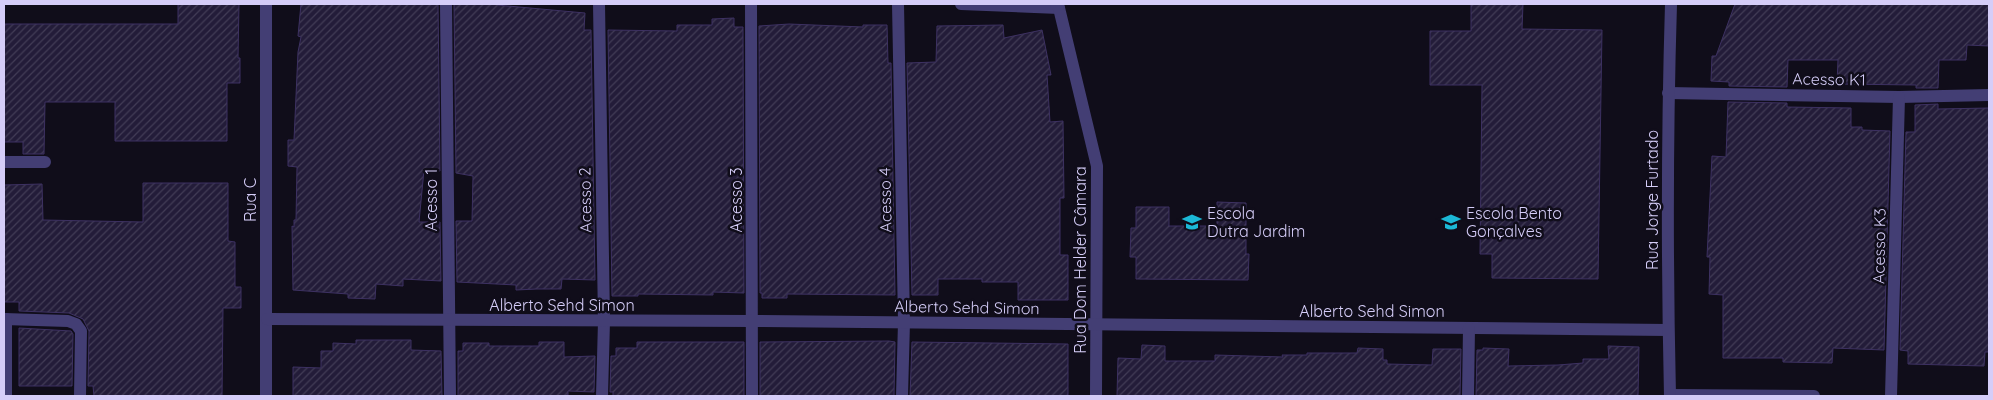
<svg xmlns="http://www.w3.org/2000/svg" width="1993" height="400" font-family="Quicksand,sans-serif">
	<defs>
		<pattern id="building-hatch" width="6" height="6" patternUnits="userSpaceOnUse" patternTransform="scale(1.25)"><rect width="6" height="6" fill="#231c39"/><path d="M-1 1l2-2M0 6l6-6M5 7l2-2" fill="none" stroke="#423c56"/></pattern>
	</defs>
	<rect width="100%" height="100%" fill="#100d1a"/>
	<g fill="url(#building-hatch)" stroke="#3d3162">
		<path d="M178 4H239L238 58H240V83H227V141H115V102H45L44 154H23V142H4V24H178Z"/>
		<path d="M301 4H438L440 171 424 170 419 222H440L441 281 403 279V286L376 284 375 299 348 298V294L293 290 292 226 294 227V220H296L297 167 288 166V140H294L298 52 301 37 298 36Z"/>
		<path d="M454 4H497V5L585 13 584 30H591L595 280 562 279 561 289H537L516 290V285L457 282 456 221H472L473 176 456 173Z"/>
		<path d="M1471 4H1523L1522 29 1602 30 1598 279 1492 278V254H1480L1482 85H1430V31H1471Z"/>
		<path d="M1735 4H1989V46L1967 45 1966 60H1939L1938 88H1916V85L1837 84 1838 60H1788L1787 87 1729 86V82L1711 81 1712 56H1716Z"/>
		<path d="M734 18V27H743L744 293 713 292V295L638 294V296H612L608 30 677 31V25H712V19Z"/>
		<path d="M789 24 863 27V25H887L888 63H891L895 295 787 294V298H762V293H760L759 26Z"/>
		<path d="M1003 25 1004 38 1042 30 1051 75H1047L1050 122 1063 121 1064 198H1060V255H1068V300H1018V282H982V279H938V295H912L907 63 936 62 937 26Z"/>
		<path d="M1728 102 1787 103V107L1851 108V127H1862V130L1890 131 1884 350 1833 348 1832 363 1783 362V358H1723V295L1709 294 1710 257H1707L1712 156 1726 157Z"/>
		<path d="M1938 104V109L1989 108V352H1985L1984 366 1908 364V351L1900 350 1906 132H1915V105Z"/>
		<path d="M143 183H228V241L235 242V287H241V308H223L222 396H94L93 386H88L89 331 83 319 69 313 19 311V302H4V185L42 184 43 220 143 222Z"/>
		<path d="M1217 202 1246 203V254H1249L1248 280 1136 279V257H1130L1131 228H1136V207H1169V226H1217Z"/>
		<path d="M19 328 71 331 73 334 72 386H19Z"/>
		<path d="M356 340H411V350L441 351 442 396H293V367L321 368V351H333V343L356 344Z"/>
		<path d="M889 341 895 342 894 396H760V342Z"/>
		<path d="M539 342H564V357L595 356 594 392 568 391V395L559 396H458V351H463V343H489V346H539Z"/>
		<path d="M637 342H744V396H613V392H610L611 356H616V348H637Z"/>
		<path d="M912 342 1068 344V396H910Z"/>
		<path d="M1142 345 1165 346V361H1215V355L1283 357 1282 355H1307V353H1357L1358 348 1383 349V360H1387V364L1432 365 1433 349H1461L1460 396H1117L1118 358 1141 359Z"/>
		<path d="M1608 346 1639 347 1638 396H1476L1477 350H1483V348L1509 349 1508 366 1558 365 1583 363V359H1609Z"/>
	</g>
	<g fill="none" stroke-linecap="round" stroke-linejoin="round">
		<g stroke="#433e74" stroke-width="12">
			<path d="M266 4V396"/>
			<path d="M446 4 450 396"/>
			<path d="M599 4 604 321 602 396"/>
			<path d="M751 4 752 396"/>
			<path d="M898 4 904 322 902 396"/>
			<path d="M961 4 1059 8"/>
			<path d="M1056 4 1059 8 1097 166 1096 396"/>
			<path d="M1668 93 1899 97 1989 95"/>
			<path d="M4 162H45"/>
			<path d="M4 319 68 321 76 324 81 331 80 396"/>
			<path d="M6 319V396"/>
			<path d="M267 319 753 321 1668 330"/>
			<path d="M1468 396 1469 328"/>
			<path d="M1891 396 1899 97"/>
		</g>
		<g stroke="#433e74" stroke-width="12">
			<path d="M1670 395 1814 396"/>
			<path d="M1670 396C1667 265 1667 135 1671 4"/>
		</g>
	</g>
	<defs>
		<g id="school-bare" transform="scale(1.5)"><path d="M0-5L7-2L0 1L-7-2ZM-4 1L0 2.5L4 1V4Q0 6-4 4Z" fill="#1cb8d6" stroke="#100d1a" stroke-width="2.5" paint-order="stroke"/></g>
	</defs>
	<g fill-rule="evenodd">
		<use href="#school-bare" x="1192" y="222"/>
		<use href="#school-bare" x="1451" y="222"/>
	</g>
	<g text-anchor="middle" dominant-baseline="central" stroke-width="5" stroke-linejoin="round" paint-order="stroke">
		<g font-size="16" fill="#d5cdf8" stroke="#100d1a">
			<text transform="translate(1829 79) rotate(1)">Acesso K1</text>
			<text transform="translate(250 200) rotate(-90)">Rua C</text>
			<text transform="translate(431 200) rotate(-90)">Acesso 1</text>
			<text transform="translate(585 200) rotate(-91)">Acesso 2</text>
			<text transform="translate(736 200) rotate(-90)">Acesso 3</text>
			<text transform="translate(885 200) rotate(-91)">Acesso 4</text>
			<text transform="translate(1652 200) rotate(-90)">Rua Jorge Furtado</text>
			<text transform="translate(1879 246) rotate(-89)">Acesso K3</text>
			<text transform="translate(1080 260) rotate(-90)">Rua Dom Helder Câmara</text>
			<text x="562" y="305">Alberto Sehd Simon</text>
			<text transform="translate(967 307) rotate(1)">Alberto Sehd Simon</text>
			<text x="1372" y="311">Alberto Sehd Simon</text>
		</g>
		<g font-size="16" fill="#d5cdf8" stroke="#100d1a" text-anchor="start">
			<text x="1207" y="213">Escola<tspan x="1207" dy="18">Dutra Jardim</tspan></text>
			<text x="1466" y="213">Escola Bento<tspan x="1466" dy="18">Gonçalves</tspan></text>
		</g>
	</g>
	<rect width="1993" height="400" fill="none" stroke="#d5cdf8" stroke-width="10"/>
</svg>
